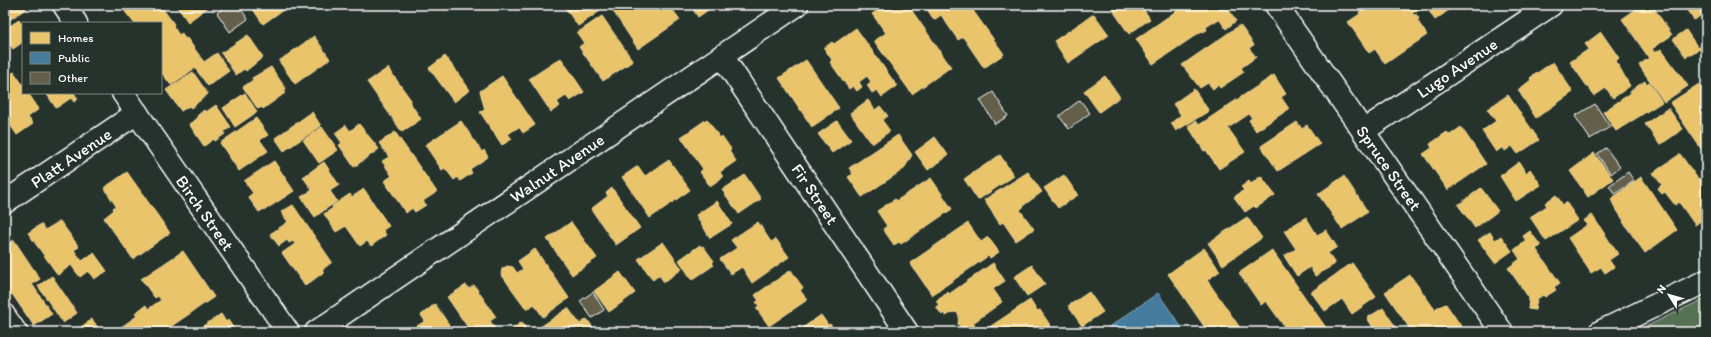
<svg xmlns="http://www.w3.org/2000/svg" width="1711" height="337" font-family="Itim,sans-serif">
	<rect width="100%" height="100%" fill="#26332d"/>
	<filter id="ink" filterUnits="userSpaceOnUse"><feTurbulence type="fractalNoise" baseFrequency=".025" numOctaves="2"/><feDisplacementMap in="SourceGraphic" scale="8" xChannelSelector="R" yChannelSelector="G"/><feConvolveMatrix kernelMatrix="1 2 1 2 8 2 1 2 1" color-interpolation-filters="sRGB"/></filter>
	<g filter="url(#ink)">
		<path fill="#577056" stroke="#abb8aa" d="M1706 298V332H1634Z"/>
		<g fill="#e9c46a" stroke="#f0d697">
			<path d="M5 5H25L27 8 5 23Z"/>
			<path d="M129 5H160L174 24 173 26 179 35 182 33 185 39 187 38 204 62 217 53 229 71 208 86 195 68 171 85 161 72V23H134L123 9Z"/>
			<path d="M176 5H211L188 22Z"/>
			<path d="M250 5H290L263 24Z"/>
			<path d="M563 5H595L600 11 578 26Z"/>
			<path d="M609 5H657L661 12 670 6 680 20 638 49Z"/>
			<path d="M690 5H715L698 17Z"/>
			<path d="M885 5H908L951 67 912 94 874 41 886 33 872 14Z"/>
			<path d="M927 5H969L1004 54 984 68 963 37 958 40 941 15 934 20 925 6Z"/>
			<path d="M1116 5H1141L1150 19 1129 34 1114 12H1115L1112 8Z"/>
			<path d="M1185 5H1226L1236 21 1226 29 1219 19 1206 27 1207 30 1203 32 1202 31 1153 64 1136 39Z"/>
			<path d="M1369 5H1452L1453 7 1435 20 1427 8 1412 12 1415 16 1416 14 1419 19 1417 20 1427 35 1385 64 1375 49 1369 53 1348 22 1360 14 1359 12Z"/>
			<path d="M1642 5H1652L1672 35 1652 49 1655 53 1661 49 1688 86 1664 102 1639 65 1649 58 1622 19Z"/>
			<path d="M1683 5H1706V18L1703 14 1694 20Z"/>
			<path d="M1094 14 1109 35 1068 63 1054 41Z"/>
			<path d="M602 16 633 61 603 81 579 47 584 43 577 33Z"/>
			<path d="M19 20 23 26V42L13 49 5 37V29Z"/>
			<path d="M1240 25 1254 45 1249 48 1256 57 1241 68 1244 72 1220 88 1218 85 1213 89 1208 83 1200 88 1182 65Z"/>
			<path d="M856 28 897 86 882 97 877 90 872 93 867 85 871 82 867 76 859 82 862 87 857 91 853 86 849 89 830 62 832 60 824 48 832 42 834 44Z"/>
			<path d="M1686 30 1698 48 1706 42V59L1699 49 1686 57 1673 39Z"/>
			<path d="M1601 32 1619 58 1616 61 1630 86 1613 98 1606 88 1594 96 1570 62 1589 49 1585 44Z"/>
			<path d="M248 35 263 57 246 71 244 69 236 75 221 53Z"/>
			<path d="M314 36 330 59 295 84 279 61Z"/>
			<path d="M445 56 470 90 454 102 429 68Z"/>
			<path d="M561 58 584 92 570 101 566 96 557 102 560 106 551 112 529 79Z"/>
			<path d="M806 60 839 108 812 127 779 78Z"/>
			<path d="M1553 62 1573 92 1536 118 1518 90 1531 80 1530 78Z"/>
			<path d="M271 67 286 89 284 91 285 93 263 109 262 107 258 109 243 87 253 80 252 78Z"/>
			<path d="M388 68 411 100 409 101 421 119 402 132 367 82Z"/>
			<path d="M14 72 23 85V93H28L39 109 28 117 33 124 17 135 5 117V73L7 76Z"/>
			<path d="M193 72 208 94 191 108 189 106 181 111 166 90Z"/>
			<path d="M1274 75 1286 94 1281 97 1289 109 1256 131 1249 120 1252 118 1249 114 1228 128 1245 152 1219 169 1206 150 1204 151 1188 126 1196 121 1199 125Z"/>
			<path d="M502 76 535 125 523 133 519 127 508 134 512 139 502 145 480 112 485 110 480 91Z"/>
			<path d="M1105 76 1120 97 1099 112 1084 91Z"/>
			<path d="M1645 81 1647 84 1649 82 1662 102 1616 131 1603 112 1631 93 1630 91Z"/>
			<path d="M1699 84 1706 94V156L1670 103Z"/>
			<path d="M1194 89 1209 111 1176 131 1171 123 1181 115 1173 104Z"/>
			<path d="M46 93H74L78 99 74 102 71 98 56 108Z"/>
			<path d="M245 93 257 112 235 127 223 108Z"/>
			<path d="M1508 95 1539 140 1518 154 1512 146 1505 151 1503 147 1496 152 1482 131 1496 121 1487 109Z"/>
			<path d="M868 100 875 110 880 106 888 116 882 120 890 131 872 144 850 113Z"/>
			<path d="M216 105 231 127 224 132 225 134 215 141 214 139 204 146 189 124 198 118 197 116 204 110 206 112Z"/>
			<path d="M1668 108 1683 129 1660 145 1645 124Z"/>
			<path d="M312 112 321 126 284 151 275 138Z"/>
			<path d="M256 118 268 135 260 140 268 151 239 171 220 143Z"/>
			<path d="M707 119 720 138 722 136 731 149 729 151 736 161 720 172 723 177 710 186 700 172 703 169 681 137Z"/>
			<path d="M461 121 482 152 484 150 488 157 470 169 472 173 460 181 458 177 454 180 445 168 442 170 425 145Z"/>
			<path d="M837 121 851 140 832 153 818 134Z"/>
			<path d="M1297 122 1302 129 1307 125 1320 144 1278 171 1261 146Z"/>
			<path d="M359 124 379 149 354 167 339 145 342 143 335 133 346 125 350 131Z"/>
			<path d="M322 127 338 150 319 163 303 140Z"/>
			<path d="M1461 127 1486 164 1448 190 1423 154 1432 148 1430 144 1447 132 1450 135Z"/>
			<path d="M395 132 437 192 423 201 426 205 415 212 412 208 406 213 384 181 392 176 382 161 389 157 379 143Z"/>
			<path d="M898 135 912 155 904 169 862 197 848 177 853 174 849 168Z"/>
			<path d="M935 137 948 155 928 170 915 152Z"/>
			<path d="M1594 153 1613 179 1588 197 1570 171Z"/>
			<path d="M1680 154 1698 179 1699 178 1703 182 1706 181V217L1695 225 1679 202 1675 205 1665 192 1662 194 1658 188 1662 185 1653 173Z"/>
			<path d="M1000 155 1014 176 978 200 964 179Z"/>
			<path d="M669 160 690 190 650 218 622 177 638 166 645 176Z"/>
			<path d="M274 161 294 191 265 210 264 209 259 212 248 197 253 193 244 181Z"/>
			<path d="M324 162 339 185 330 191 337 201 315 217 301 197 312 190 303 177Z"/>
			<path d="M1519 162 1526 173 1530 169 1541 185 1516 201 1500 176Z"/>
			<path d="M127 172 170 233 133 259 104 218 114 210 113 208 116 206 104 188Z"/>
			<path d="M1028 172 1042 192 1024 205V206L1020 210 1034 229 1016 241 1003 222 1000 224 984 200Z"/>
			<path d="M745 175 761 199 739 214 722 190Z"/>
			<path d="M1064 175 1078 195 1058 208 1044 188Z"/>
			<path d="M1261 176 1275 195 1256 208 1254 206 1245 212 1234 197 1244 190 1241 187 1249 181 1251 184Z"/>
			<path d="M1344 176 1368 212 1342 229 1318 194Z"/>
			<path d="M1641 177 1677 230 1645 253 1623 222 1624 221 1614 206 1611 199Z"/>
			<path d="M931 178 952 209 901 244 899 242 894 245 883 229 887 226 877 211 895 199 896 201Z"/>
			<path d="M612 188 640 228 616 245 591 209 608 196 606 193Z"/>
			<path d="M1481 188 1498 211 1475 228 1458 205Z"/>
			<path d="M364 189 389 226 383 230 386 235 371 246 367 241 360 246 346 226 336 232 324 214 333 208 332 206 350 194 352 197Z"/>
			<path d="M1556 195 1563 205 1566 202 1578 220 1546 241 1530 217 1547 206 1545 203Z"/>
			<path d="M717 201 732 224 710 238 696 215Z"/>
			<path d="M293 205 332 262 322 270 324 272 305 286 282 253 295 244 293 241 289 243 287 240 279 246 270 234 288 222 281 212Z"/>
			<path d="M1592 215 1618 254 1609 260 1614 267 1605 273 1601 267 1591 273 1568 238 1587 225 1583 221Z"/>
			<path d="M1247 217 1262 238 1223 265 1208 243Z"/>
			<path d="M1306 217 1317 235 1326 230 1337 247 1328 253 1335 264 1315 276 1310 267 1297 276 1284 256 1296 249 1284 231Z"/>
			<path d="M60 221 79 247 74 250 82 261 94 253 107 271 94 279 88 271 80 277 71 265 58 275 28 233 41 224 45 230Z"/>
			<path d="M571 222 597 258 572 275 547 239Z"/>
			<path d="M758 222 771 242 776 239 789 257 752 283 742 267 731 274 720 259 737 248 731 240Z"/>
			<path d="M968 223 981 242 988 237 999 252 990 258 988 256 932 295 910 263Z"/>
			<path d="M1530 231 1541 246 1536 249 1560 283 1554 287 1556 290 1545 297 1543 295 1537 299 1535 310 1528 309 1529 298 1508 268 1520 259 1514 250 1526 241 1523 236Z"/>
			<path d="M1490 232 1495 240 1501 236 1512 251 1495 263 1478 240Z"/>
			<path d="M14 240 40 279 32 284 52 314 34 326 12 294 11 295 5 287V246Z"/>
			<path d="M663 242 682 269 664 282 659 275 653 280 638 259Z"/>
			<path d="M700 245 701 247 703 246 714 261 712 263 714 265 692 280 679 260Z"/>
			<path d="M1204 248 1220 271 1207 280 1243 332H1208L1168 274Z"/>
			<path d="M535 249 569 298 543 317 534 304 527 310 501 274 502 269 507 266 513 267 517 273 523 269 518 261Z"/>
			<path d="M1272 250 1329 332H1280L1278 330 1284 326 1266 301 1261 305 1239 273Z"/>
			<path d="M183 251 214 297 163 332H114L137 316 135 313 146 305 148 309 161 300 158 296 155 298 141 279Z"/>
			<path d="M993 263 1005 281 993 289 1002 302 973 323 975 325 968 330 962 329 958 324 959 316 958 313 953 312 946 316 944 313 942 315 936 307 939 305 936 301 948 292 949 294Z"/>
			<path d="M1352 263 1376 297 1352 314 1342 299 1325 311 1311 292Z"/>
			<path d="M1032 265 1045 284 1027 296 1014 277Z"/>
			<path d="M791 270 803 288 800 290 807 300 769 326 756 308 759 306 756 302 759 301 755 295Z"/>
			<path d="M620 272 635 293 609 312 594 291Z"/>
			<path d="M1410 275 1436 311 1437 310 1436 308 1446 304 1463 329 1459 332H1412L1385 292Z"/>
			<path d="M52 276 77 313 63 323 38 286Z"/>
			<path d="M466 285 469 289 474 285 496 317 490 321 497 331 495 332H471L447 297Z"/>
			<path d="M1089 292 1103 312 1082 326 1068 306Z"/>
			<path d="M1030 300 1037 311 1040 310 1050 325 1048 327 1052 332H982Z"/>
			<path d="M435 304 454 332H414L412 329 425 321 421 315Z"/>
			<path d="M568 308 580 324 587 319 596 332H533Z"/>
			<path d="M1383 308 1399 332H1376L1367 318Z"/>
			<path d="M221 314 226 322 228 320 236 332H194Z"/>
			<path d="M821 315 828 325 830 324 836 332H796L795 330 800 326 801 329Z"/>
			<path d="M92 319 101 332H74Z"/>
			<path d="M522 322 528 332H508Z"/>
			<path d="M186 327 189 332H178Z"/>
			<path d="M702 327 705 332H695Z"/>
		</g>
		<path fill="#457b9d" stroke="#7da3ba" d="M1158 293 1182 328 1177 332H1102Z"/>
		<g fill="#645f4c" stroke="#fff">
			<path d="M228 5H238L248 19 230 32 217 13Z"/>
			<path d="M993 92 1008 116 995 124 980 100Z"/>
			<path d="M1080 100 1090 113 1069 129 1059 116Z"/>
			<path d="M1595 104 1610 127 1590 139 1575 116Z"/>
			<path d="M1606 148 1620 167 1611 174 1597 154Z"/>
			<path d="M1628 172 1634 181 1615 194 1609 186Z"/>
			<path d="M593 292 604 310 592 318 580 301Z"/>
		</g>
		<g fill="none" stroke-linecap="round" stroke-linejoin="round">
			<g stroke="#fff" stroke-width="16">
				<path id="service" d="M5 309 21 332"/>
			</g>
			<g stroke="#fff" stroke-width="25">
				<g id="minor">
					<path d="M64 5 76 23"/>
					<path d="M1276 5 1502 332"/>
					<path d="M722 56 907 332"/>
					<path d="M123 93 288 332"/>
					<path d="M1363 131 1551 5"/>
					<path d="M5 202 137 113"/>
					<path d="M316 332 797 5"/>
				</g>
			</g>
			<g stroke="#fff" stroke-width="25">
				<path id="tertiary" d="M1600 332 1706 281"/>
			</g>
			<use href="#service" stroke="#26332d" stroke-width="13"/>
			<use href="#minor" stroke="#26332d" stroke-width="22"/>
			<use href="#tertiary" stroke="#26332d" stroke-width="22"/>
		</g>
	</g>
	<g text-anchor="middle" dominant-baseline="central" stroke-width="4" stroke-linejoin="round" paint-order="stroke">
		<g font-size="17" fill="#fff" stroke="#26332d">
			<text transform="translate(1457 68) rotate(-34)">Lugo Avenue</text>
			<text transform="translate(71 158) rotate(-34)">Platt Avenue</text>
			<text transform="translate(557 168) rotate(-34)">Walnut Avenue</text>
			<text transform="translate(1389 168) rotate(55)">Spruce Street</text>
			<text transform="translate(815 194) rotate(56)">Fir Street</text>
			<text transform="translate(205 213) rotate(55)">Birch Street</text>
		</g>
	</g>
	<rect width="1711" height="337" fill="none" stroke="#26332d" stroke-width="20"/>
	<rect x="10" y="10" width="1691" height="317" fill="none" stroke="#fff" stroke-width="1.5" filter="url(#ink)"/>
	<rect x="22" y="22" width="140" height="72" fill="#26332d" stroke="#7d8581"/>
	<rect x="30" y="32" width="20" height="12" fill="#e9c46a" stroke="#7d8581"/>
	<text x="58" y="42" font-size="12" fill="#ffffff">Homes</text>
	<rect x="30" y="52" width="20" height="12" fill="#457b9d" stroke="#7d8581"/>
	<text x="58" y="62" font-size="12" fill="#ffffff">Public</text>
	<rect x="30" y="72" width="20" height="12" fill="#645f4c" stroke="#7d8581"/>
	<text x="58" y="82" font-size="12" fill="#ffffff">Other</text>
	<g transform="translate(1669 295) rotate(307)" stroke="#26332d" stroke-width="3" paint-order="stroke">
	<path d="M0-3L7 15L0 10L-7 15Z" fill="#ffffff"/>
	<text y="-6" font-size="11" font-weight="bold" text-anchor="middle" fill="#ffffff">N</text>
	</g>
</svg>
